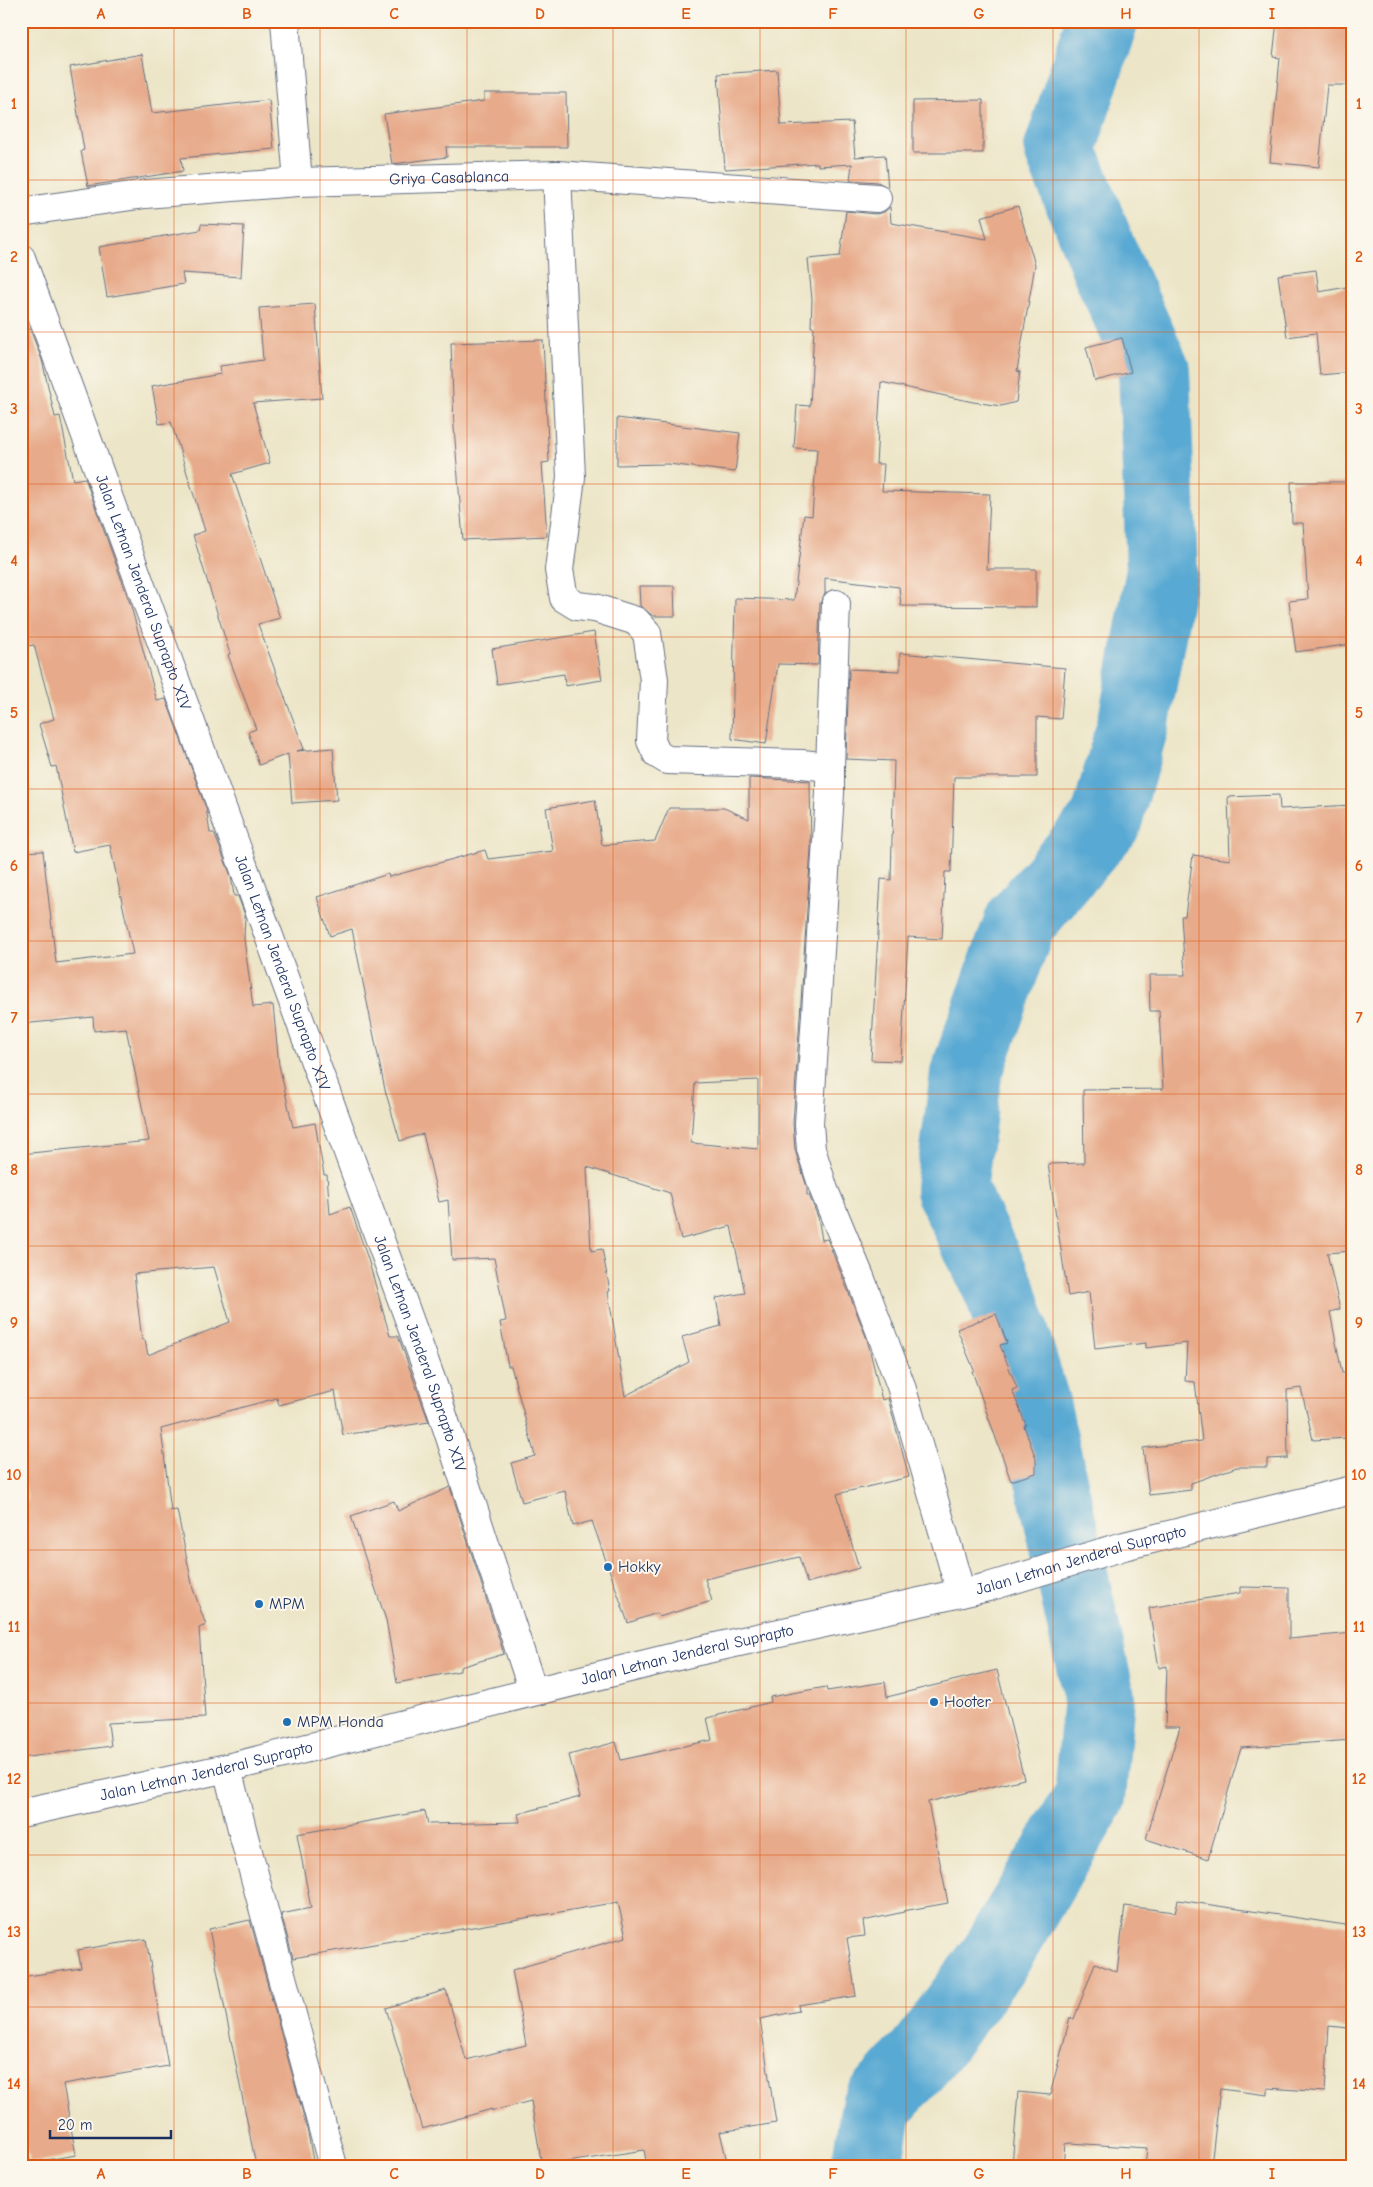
<svg xmlns="http://www.w3.org/2000/svg" width="1373" height="2187" font-family="'Comic Neue',sans-serif">
	<rect width="100%" height="100%" fill="#fbf7ec"/>
	<filter id="ink" filterUnits="userSpaceOnUse"><feTurbulence type="fractalNoise" baseFrequency=".02" numOctaves="2"/><feDisplacementMap in="SourceGraphic" scale="10" xChannelSelector="R" yChannelSelector="G"/><feConvolveMatrix kernelMatrix="1 2 1 2 8 2 1 2 1" color-interpolation-filters="sRGB"/></filter>
	<filter id="wash" filterUnits="userSpaceOnUse"><feTurbulence type="fractalNoise" baseFrequency=".0096" numOctaves="4" result="noise"/><feDisplacementMap in="SourceGraphic" scale="20" xChannelSelector="R" yChannelSelector="G"/><feGaussianBlur stdDeviation="1.12" result="paint"/><feColorMatrix in="noise" values="0 0 0 0 0 0 0 0 0 0 0 0 0 0 0 0 0 1.4 0 .05"/><feComposite in="paint" operator="in"/></filter>
	<g filter="url(#wash)">
		<rect width="100%" height="100%" fill="#ece5c7"/>
		<g fill="none" stroke-linecap="round" stroke-linejoin="round">
			<path stroke="#59a9d3" stroke-width="72" d="M867 2166 877 2106 924 2053 994 1959 1090 1797 1099 1697 1034 1403 1001 1293 951 1189 966 1074 1020 922 1106 821 1134 721 1162 571 1154 370 1108 269 1060 149 1102 21"/>
		</g>
		<g id="blocks">
			<g fill="#e7aa8a" fill-rule="evenodd">
				<path d="M1277 21H1352V85H1327L1319 167 1270 162 1280 58 1273 57Z"/>
				<path d="M142 54 152 113 269 100 274 149 181 158 183 171 88 186 81 151 84 150 70 67Z"/>
				<path d="M777 70 781 125 852 122 855 157 885 155 888 188 878 182 850 180 852 164 818 166V163L725 169 718 74Z"/>
				<path d="M484 93H566L567 147H446L447 157 392 164 384 114 484 101Z"/>
				<path d="M983 100V153H913V101Z"/>
				<path d="M1018 206 1035 265 1017 371 1020 372 1016 402 1001 406 973 402 881 382 876 464H884L882 491 990 494 987 569H1036V607L901 606 899 587 825 578V594L820 603 818 665 778 664 766 744 732 739 735 598 794 600 804 515 812 516 817 449 794 448 797 405 810 406 814 327H811L812 299 808 259 840 256 846 211 876 214 884 212 890 207 891 223 987 239 981 217Z"/>
				<path d="M201 224 244 226 241 277 182 273 184 284 107 297 99 247 200 230Z"/>
				<path d="M1316 270 1319 292 1352 286V372L1320 375 1316 333 1287 337 1278 275Z"/>
				<path d="M315 304 322 398 253 403 270 463 232 474 280 618 258 624 304 749 297 751 333 748 337 800 292 803 288 754 259 765 248 732 256 729 228 655 230 654 193 535 205 531 171 422 159 424 152 386 221 374 220 366 263 360 259 308Z"/>
				<path d="M30 329 42 360 55 417 60 416 73 480 85 478 131 606 157 701 166 699 206 808 210 833H214L231 876 234 896H238L245 915 244 939 253 1007 273 1005 279 1065 293 1127 315 1123 324 1175H327L330 1214 350 1207 368 1259 390 1336H398L429 1422 343 1435 335 1391 279 1405 277 1398 161 1429 171 1511 177 1510 193 1589 206 1625 199 1628 205 1718 108 1723 111 1746 21 1758V1503L28 1502 21 1456V1154L149 1141 126 1028 94 1031 93 1017 21 1024V852L43 851 56 963 133 954 110 845 73 852 56 766 52 767 39 724 54 719 34 645 21 647V330ZM214 1267 230 1322 148 1355 145 1340H142L134 1274Z"/>
				<path d="M1122 338 1131 372 1095 381 1086 347Z"/>
				<path d="M543 340 549 462 542 463 547 536 463 540 454 427 451 343Z"/>
				<path d="M617 418 740 433 735 472 668 464 617 465Z"/>
				<path d="M1291 482H1352V644L1296 652 1289 601 1308 599 1303 523H1292Z"/>
				<path d="M639 586H674L675 616H653L640 606Z"/>
				<path d="M594 632 602 680 565 686 564 674 497 684 492 649Z"/>
				<path d="M900 653 1065 668 1061 719 1037 717V777H954L951 872H945L942 939 908 937 901 1061 871 1060 881 879 891 880 894 761 846 759 849 669 900 671Z"/>
				<path d="M749 778 810 781 811 849 793 1123 795 1150 807 1187V1195H809L818 1217 822 1240 827 1239 845 1283 867 1339 882 1400 888 1398 909 1477 837 1494 859 1568 807 1583 799 1557 705 1579 712 1601 659 1617 657 1613 628 1623 592 1521 573 1526 565 1491 522 1502 511 1463 535 1456 511 1366H508L500 1322 506 1321 494 1258 452 1260 448 1200 439 1202 423 1134 400 1141 385 1090 352 929 330 936 317 897 388 874 389 877 485 850 488 859 553 851 546 808 595 800 602 845 655 841 669 808H724L749 819ZM758 1080V1149L691 1143 695 1083ZM587 1167 670 1193 681 1239 731 1226 745 1293 716 1298 721 1326 682 1337 689 1362 625 1396 608 1292 610 1291 602 1249 591 1251Z"/>
				<path d="M1279 795 1280 809 1352 805V1251L1327 1253 1340 1309 1330 1312 1342 1373H1346L1349 1438 1313 1440 1301 1388 1287 1390 1288 1458 1267 1459V1467H1237L1191 1483V1490L1149 1495 1143 1448 1202 1441 1195 1382 1185 1381 1187 1343 1146 1348V1343L1095 1349 1089 1292 1068 1296 1048 1164 1084 1163 1083 1090 1163 1089 1159 1011H1150L1149 975H1185L1181 916H1185L1193 855 1230 860 1228 797Z"/>
				<path d="M996 1314 1007 1343 1000 1345 1017 1388 1012 1390 1026 1425 1024 1426 1036 1459V1473L1011 1481 972 1371 974 1370 957 1329Z"/>
				<path d="M450 1487 504 1654 460 1667V1671L397 1683 386 1620 351 1516 394 1501 398 1511Z"/>
				<path d="M1240 1587 1289 1588V1639L1352 1633V1740L1241 1748 1208 1859 1146 1839 1180 1727H1165L1167 1666 1159 1668 1149 1608 1240 1593Z"/>
				<path d="M997 1670 1024 1779 928 1802 948 1903 903 1911 904 1912 863 1921 865 1936 847 1938 856 1996 798 2005 799 2011 760 2019 776 2123 720 2132 728 2166H647L644 2150 542 2166 531 2101 492 2111V2109L422 2129 386 2008 446 1990 466 2060 526 2045 512 1970 626 1937 618 1902 293 1958 281 1914 311 1908 297 1834 425 1811 428 1824 520 1822 518 1814 580 1797 569 1755 616 1742 621 1760 712 1740 707 1718 771 1702 770 1697 826 1687 827 1691 885 1682 887 1697Z"/>
				<path d="M1178 1900 1352 1926V1994L1348 2028 1329 2026 1325 2092 1268 2088V2095L1220 2089 1211 2166H1145L1147 2148 1070 2143 1065 2144 1063 2166H1012L1018 2092 1050 2095 1070 2018 1074 2019 1095 1963 1117 1972 1125 1906 1175 1912Z"/>
				<path d="M250 1920 307 2128 314 2166H256L209 1929Z"/>
				<path d="M146 1939 168 2066 63 2084 76 2155 30 2163 21 2112V1977L81 1968 78 1950Z"/>
			</g>
		</g>
	</g>
	<g filter="url(#ink)">
		<use href="#blocks" fill-opacity="0" stroke="#646f83" stroke-width="1"/>
		<g fill="none" stroke-linecap="round" stroke-linejoin="round">
			<g stroke="#646f83" stroke-width="30">
				<g id="street">
					<path d="M285 21 298 182"/>
					<path d="M557 175 571 477 559 570 564 598 577 606 595 608 636 621 647 633 654 680 651 741 657 754 667 760 802 764 830 767V793L809 1124 811 1149 824 1190 860 1277 901 1386 961 1593"/>
					<path id="s1" d="M21 212 145 194 298 182 557 175 877 198"/>
					<path id="s2" d="M21 258 432 1382 533 1691"/>
					<path d="M830 767 836 604"/>
					<path d="M227 1768 244 1837 333 2166"/>
				</g>
			</g>
			<g stroke="#646f83" stroke-width="30">
				<g id="secondary">
					<path id="s3" d="M21 1813 227 1768 698 1651 988 1587 1124 1546 1352 1490"/>
				</g>
			</g>
			<use href="#street" stroke="#fff" stroke-width="28"/>
			<use href="#secondary" stroke="#fff" stroke-width="28"/>
		</g>
	</g>
	<path fill="none" stroke="#de5710" stroke-width="1" stroke-opacity="0.55" d="M174 21V2166M320 21V2166M467 21V2166M613 21V2166M760 21V2166M906 21V2166M1053 21V2166M1199 21V2166M21 180H1352M21 332H1352M21 484H1352M21 637H1352M21 789H1352M21 941H1352M21 1094H1352M21 1246H1352M21 1398H1352M21 1550H1352M21 1703H1352M21 1855H1352M21 2007H1352"/>
	<g fill="#1f6fb2" stroke="#fbf7ec" stroke-width="2">
		<circle cx="608" cy="1567" r="5"/>
		<circle cx="259" cy="1604" r="5"/>
		<circle cx="934" cy="1702" r="5"/>
		<circle cx="287" cy="1722" r="5"/>
	</g>
	<g text-anchor="middle" dominant-baseline="central" stroke-width="4" stroke-linejoin="round" paint-order="stroke">
		<g font-size="16" fill="#1b2f5e" stroke="#fbf7ec">
			<text stroke="none"><textPath href="#s1" startOffset="430">Griya Casablanca</textPath></text>
			<text stroke="none"><textPath href="#s2" startOffset="356">Jalan Letnan Jenderal Suprapto XIV</textPath></text>
			<text stroke="none"><textPath href="#s2" startOffset="761">Jalan Letnan Jenderal Suprapto XIV</textPath></text>
			<text stroke="none"><textPath href="#s2" startOffset="1166">Jalan Letnan Jenderal Suprapto XIV</textPath></text>
			<text stroke="none"><textPath href="#s3" startOffset="1090">Jalan Letnan Jenderal Suprapto</textPath></text>
			<text stroke="none"><textPath href="#s3" startOffset="685">Jalan Letnan Jenderal Suprapto</textPath></text>
			<text stroke="none"><textPath href="#s3" startOffset="190">Jalan Letnan Jenderal Suprapto</textPath></text>
		</g>
		<g font-size="16" fill="#1b2f5e" stroke="#fbf7ec" text-anchor="start">
			<text x="618" y="1567">Hokky</text>
			<text x="269" y="1604">MPM</text>
			<text x="944" y="1702">Hooter</text>
			<text x="297" y="1722">MPM Honda</text>
		</g>
	</g>
	<rect width="1373" height="2187" fill="none" stroke="#fbf7ec" stroke-width="55"/>
	<path d="M50 2130v8h121v-8" fill="none" stroke="#1b2f5e" stroke-width="2.5"/>
	<text x="58" y="2130" font-size="15" fill="#1b2f5e" stroke="#fbf7ec" stroke-width="4" paint-order="stroke">20 m</text>
	<rect x="28" y="28" width="1318" height="2132" fill="none" stroke="#de5710" stroke-width="2"/>
	<g font-size="16" text-anchor="middle" font-weight="bold" fill="#de5710">
		<text x="101" y="19">A</text>
		<text x="247" y="19">B</text>
		<text x="394" y="19">C</text>
		<text x="540" y="19">D</text>
		<text x="686" y="19">E</text>
		<text x="833" y="19">F</text>
		<text x="979" y="19">G</text>
		<text x="1126" y="19">H</text>
		<text x="1272" y="19">I</text>
		<text x="14" y="109">1</text>
		<text x="1359" y="109">1</text>
		<text x="14" y="262">2</text>
		<text x="1359" y="262">2</text>
		<text x="14" y="414">3</text>
		<text x="1359" y="414">3</text>
		<text x="14" y="566">4</text>
		<text x="1359" y="566">4</text>
		<text x="14" y="718">5</text>
		<text x="1359" y="718">5</text>
		<text x="14" y="871">6</text>
		<text x="1359" y="871">6</text>
		<text x="14" y="1023">7</text>
		<text x="1359" y="1023">7</text>
		<text x="14" y="1175">8</text>
		<text x="1359" y="1175">8</text>
		<text x="14" y="1328">9</text>
		<text x="1359" y="1328">9</text>
		<text x="14" y="1480">10</text>
		<text x="1359" y="1480">10</text>
		<text x="14" y="1632">11</text>
		<text x="1359" y="1632">11</text>
		<text x="14" y="1784">12</text>
		<text x="1359" y="1784">12</text>
		<text x="14" y="1937">13</text>
		<text x="1359" y="1937">13</text>
		<text x="14" y="2089">14</text>
		<text x="1359" y="2089">14</text>
		<text x="101" y="2179">A</text>
		<text x="247" y="2179">B</text>
		<text x="394" y="2179">C</text>
		<text x="540" y="2179">D</text>
		<text x="686" y="2179">E</text>
		<text x="833" y="2179">F</text>
		<text x="979" y="2179">G</text>
		<text x="1126" y="2179">H</text>
		<text x="1272" y="2179">I</text>
	</g>
</svg>
